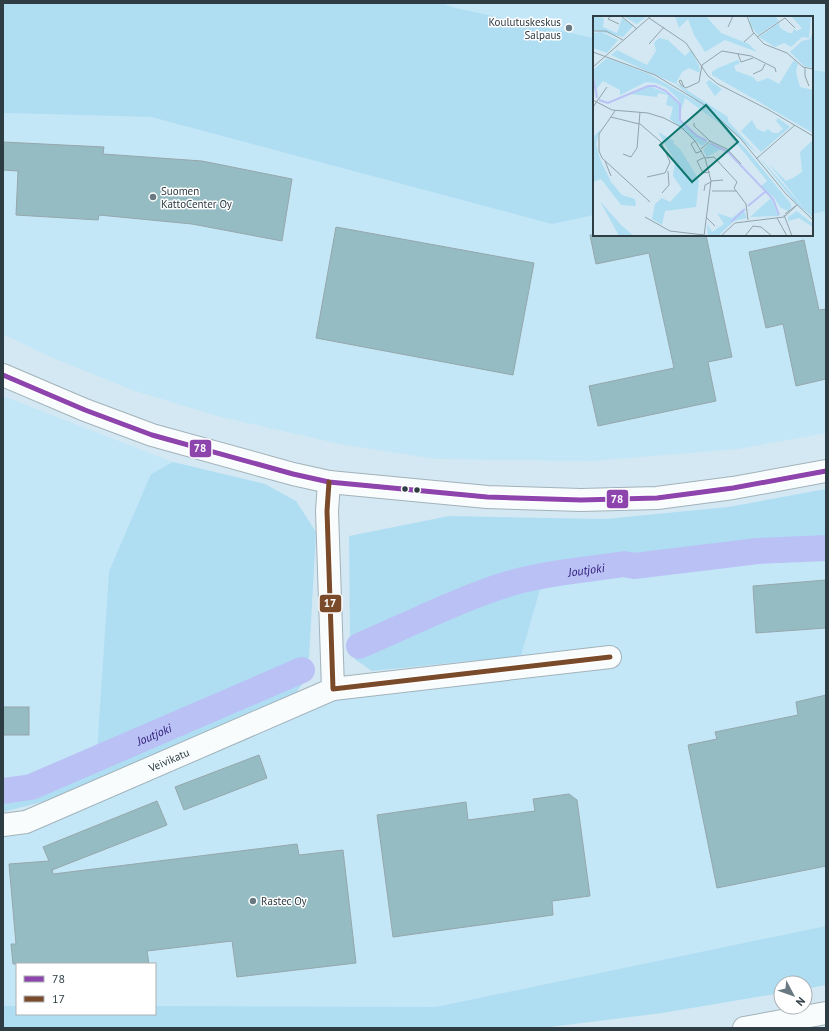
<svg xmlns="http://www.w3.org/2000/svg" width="829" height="1031" font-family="'PT Sans',sans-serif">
	<rect width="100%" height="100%" fill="#d3e8f2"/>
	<g fill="#c4e7f8">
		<path d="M441 3H826V72L812 70V17H594V38L456 8Z"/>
		<path d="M3 113 151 117 552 223 594 215V235H812V214L826 211V433L739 449 591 461 436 459 340 444 221 417 132 390 48 356 3 334Z"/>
		<path d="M3 396 173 462 151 474 109 571 97 750 31 781 3 785Z"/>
		<path d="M826 555V926L435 1007 155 1006V964H17V1006H3V836L29 833 336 700 616 668 614 647 521 656 541 586 596 577 781 557Z"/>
	</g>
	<g fill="#afdef3">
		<path d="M3 3H441L456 8 594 38V215L552 224 151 117 3 113Z"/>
		<path d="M812 70 826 72V211L812 214Z"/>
		<path d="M173 462 265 484 296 501 316 532 309 658 97 750 109 571 151 474Z"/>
		<path d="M826 489V538L655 552 530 567 350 638 349 536 449 516 605 519 728 507Z"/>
		<path d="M541 586 521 656 372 671 356 660 352 656 471 603 509 590Z"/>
		<path d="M310 671 295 695 42 802 3 812V796L33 791Z"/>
		<path d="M826 926V985L805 989V983H781V993L662 1013 542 1028H3V1006H17V1014H155V1006L435 1007Z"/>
	</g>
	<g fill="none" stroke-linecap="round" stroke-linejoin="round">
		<g stroke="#bac2f5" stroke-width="26">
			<path id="s1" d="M359 646C408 625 457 600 508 584 544 573 586 570 624 564L634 566 758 551 826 548"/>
			<path id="s2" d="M3 791 31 787 302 670"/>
		</g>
	</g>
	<g fill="#95bcc2" stroke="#95a7ac">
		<path d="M3 142 104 147 103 154 202 161 292 179 282 241 192 224 99 215 98 220 16 215 18 171 3 170Z"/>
		<path d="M336 227 534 263 513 375 316 338Z"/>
		<path d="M590 235H706L732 357 708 362 716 401 598 426 589 386 674 368 649 253 596 264Z"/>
		<path d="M804 240 819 310 826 309V379L796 386 783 324 766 328 749 252Z"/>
		<path d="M826 580V628L756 633 753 586Z"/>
		<path d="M826 695V866L717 888 688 745 717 739 715 732 798 715 796 702Z"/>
		<rect x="3" y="707" width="26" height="28"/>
		<path d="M259 755 267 778 184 810 175 787Z"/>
		<path d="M569 794 577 800 590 896 552 901 553 915 393 937 377 815 466 802 468 820 535 811 533 799Z"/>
		<path d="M157 801 167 825 52 870V869L53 874 297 844 299 855 343 850 356 963 237 977 232 941 147 951 149 964H13L11 944H16L9 864 49 861 43 847Z"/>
	</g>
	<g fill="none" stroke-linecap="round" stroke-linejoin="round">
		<g stroke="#a2b2ba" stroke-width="24">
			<g id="street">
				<path d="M329 482 327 511 333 689 610 657"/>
				<path id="s3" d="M3 825 26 822 333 689"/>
			</g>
		</g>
		<g stroke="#a2b2ba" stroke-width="24">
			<path id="secondary" d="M3 375 85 410 152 435 293 474 329 482 487 497 581 500 657 498 733 488 826 471"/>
		</g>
		<g stroke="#a2b2ba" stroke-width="24">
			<path id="highway" d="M744 1028 826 1013"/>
		</g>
		<use href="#street" stroke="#f8fcfd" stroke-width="22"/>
		<use href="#secondary" stroke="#f8fcfd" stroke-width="22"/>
		<use href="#highway" stroke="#f8fcfd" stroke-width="22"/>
		<g stroke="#fff" stroke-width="8">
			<path id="bus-1" d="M3 375 85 410 152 435 293 474 329 482 487 497 581 500 657 498 733 488 826 471"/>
		</g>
		<g stroke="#fff" stroke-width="8">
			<path id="bus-2" d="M329 482 327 511 333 689 610 657"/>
		</g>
		<use href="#bus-1" stroke="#8e44ad" stroke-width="5"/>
		<use href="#bus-2" stroke="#7a4b2a" stroke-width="5"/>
	</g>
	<g fill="#687981" stroke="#fff" stroke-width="1.5">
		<circle cx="569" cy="28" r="4"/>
		<circle cx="153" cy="197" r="4"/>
		<circle cx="253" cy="901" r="4"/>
	</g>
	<g fill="#2e3d44" stroke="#fff" stroke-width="1.5">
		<circle cx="405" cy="489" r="3.5"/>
		<circle cx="417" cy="490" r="3.5"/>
	</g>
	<g text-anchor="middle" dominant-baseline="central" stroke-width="3" stroke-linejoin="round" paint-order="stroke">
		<g font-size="11" fill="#2e3d44" stroke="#fff" text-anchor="start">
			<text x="561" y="22" text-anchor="end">Koulutuskeskus<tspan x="561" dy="13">Salpaus</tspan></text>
			<text x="161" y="191">Suomen<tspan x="161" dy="13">KattoCenter Oy</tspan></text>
			<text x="261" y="901">Rastec Oy</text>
		</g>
		<g font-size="11" fill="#2e3d44" stroke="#fff">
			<text stroke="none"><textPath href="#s3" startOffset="179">Veivikatu</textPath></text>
		</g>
		<g font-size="12" font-style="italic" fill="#2c1677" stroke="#fff">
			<text stroke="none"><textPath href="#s1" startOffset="241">Joutjoki</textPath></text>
			<text stroke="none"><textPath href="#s2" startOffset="162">Joutjoki</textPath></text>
		</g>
	</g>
	<g transform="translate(593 16)">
		<rect width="220" height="220" fill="#d3e8f2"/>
		<path d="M0 0 11 2 10 11 24 17 29 2 40 10 30 21 0 14ZM30 0H54L44 8ZM82 0H113L128 17 156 28 164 36 132 24 112 36 101 19 95 3 86 12ZM156 0H182L186 5 165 19 158 10ZM198 0H218L216 22 209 21 198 31 191 27 182 31 166 21 186 7 187 12 196 17H199L201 13 204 15 209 12ZM8 16 25 24 14 37 0 32V17ZM220 16V52L211 50 197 36 209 25 217 23ZM66 22 75 24 92 40 98 34 106 50 107 57 96 52 89 56 83 67 135 101V105L165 138 83 68 18 39 24 34 54 49 63 35 61 27ZM14 42 56 58 106 87 153 133 198 188V192L195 195 187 191 181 181 167 171 174 165 154 140 127 108 92 82 86 101 88 88 84 82 74 72 63 67 53 66 27 79V74L10 65 4 72 5 82 0 54ZM145 44 147 47 141 50 143 55 160 61 164 66 175 62 186 68 201 44 205 48 203 56 207 71 220 74V117L119 59V56L125 52ZM116 64 129 73 122 80 113 67ZM56 70 78 79 86 88V103L104 121 114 126 109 130 77 103 80 91 73 89 75 79 65 77 64 81 37 78ZM185 102 197 111 168 136 148 115 159 104 164 113 171 116 175 113 180 117H185L190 113 183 105ZM8 113 3 128 7 143 18 166 29 179 42 183 43 190 28 189 8 163 0 166V121ZM65 116 81 125 80 127 87 133 106 164 103 191 72 195 69 209 59 203 62 188 69 182 77 186 89 173 80 160 82 145ZM220 124V202L201 185 169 145 167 142 211 192 176 148 193 165 200 162 209 156 207 136ZM116 127 128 133 114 141 110 134ZM178 182 186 200 157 201ZM7 185 28 209 41 220H26ZM150 193 154 202 141 205 125 220H115L114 208 119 216 131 208 124 197 139 202ZM204 195 220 208V211L206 202 195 205V201Z" fill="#afdef3"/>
		<path fill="none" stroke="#bac2f5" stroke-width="2" d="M0 61 4 82M6 84 15 87 55 70H62L73 75 87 88V104L104 120 114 125M117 127 135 136 180 183 186 199M155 190 172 176M138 206 152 193"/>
		<path fill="none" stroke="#91a4ac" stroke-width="1" d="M18 0 15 3 26 8M28 0 44 13M154 0 160 16 171 28 194 37 210 51 220 53M56 2 93 27 115 60 125 68 176 94 220 120M135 11 140 0M0 15H13L30 24M164 21 192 2 202 12M151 26 161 17M56 28 71 11M0 36 62 59 110 88 147 122 193 178 220 204M145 38 148 46 160 42M0 51 58 0M212 52V60L216 70M160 58 169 54 172 48M91 71 88 64 86 65 88 69 91 71 93 72 106 66 109 49 129 35 158 40 182 52 183 56M0 84 19 94 55 97 71 102 88 111 102 125 112 142 118 165 111 220M0 91 14 71M22 95 6 118V135L9 142 57 186M18 101 46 108M46 107 68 126 77 146 72 157 54 161M101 107V110L117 125 108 133M102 125 98 128 103 137 109 135M117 125 134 133 148 148M30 138 38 141 44 132 47 96M112 141 104 145 110 157 117 156M112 142 121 141 144 166 141 172 153 188 155 204M163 143 202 109M12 145 18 160M118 165 130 164M111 175 112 169 118 166M119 175H143M69 177 76 169 75 155M192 198 204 189M191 199 199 220M52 201 77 215 111 219M113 201 122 210M184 202 194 220M128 220 142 207 191 201 204 189M152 220 160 210 168 211 179 220"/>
		<path fill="#0f766e" fill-opacity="0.15" stroke="#0f766e" stroke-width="2" d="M113 89 145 126 99 166 67 129Z"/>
		<rect width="220" height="220" fill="none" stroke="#2e3d44" stroke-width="2"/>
	</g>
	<g stroke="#fff" stroke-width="1.5">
		<rect x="189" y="439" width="23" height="19" rx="4" fill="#8e44ad"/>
		<rect x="606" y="489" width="23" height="20" rx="4" fill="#8e44ad"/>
		<rect x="319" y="594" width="23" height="19" rx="4" fill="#7a4b2a"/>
	</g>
	<g font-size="11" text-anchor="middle" font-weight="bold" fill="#fff">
		<text x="200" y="452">78</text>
		<text x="617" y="503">78</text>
		<text x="330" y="607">17</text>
	</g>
	<rect width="829" height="1031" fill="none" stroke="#2e3d44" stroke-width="8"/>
	<rect x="16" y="963" width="140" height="52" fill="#ffffff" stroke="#abb1b4"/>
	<rect x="24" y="976" width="20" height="6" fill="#8e44ad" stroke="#abb1b4"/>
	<text x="52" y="983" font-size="12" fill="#2e3d44">78</text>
	<rect x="24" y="996" width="20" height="6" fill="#7a4b2a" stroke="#abb1b4"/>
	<text x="52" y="1003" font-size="12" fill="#2e3d44">17</text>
	<g transform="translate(793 995) rotate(131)"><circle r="19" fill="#ffffff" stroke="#abb1b4"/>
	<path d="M0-3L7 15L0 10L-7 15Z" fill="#687981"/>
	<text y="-6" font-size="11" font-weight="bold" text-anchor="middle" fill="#2e3d44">N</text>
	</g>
</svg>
